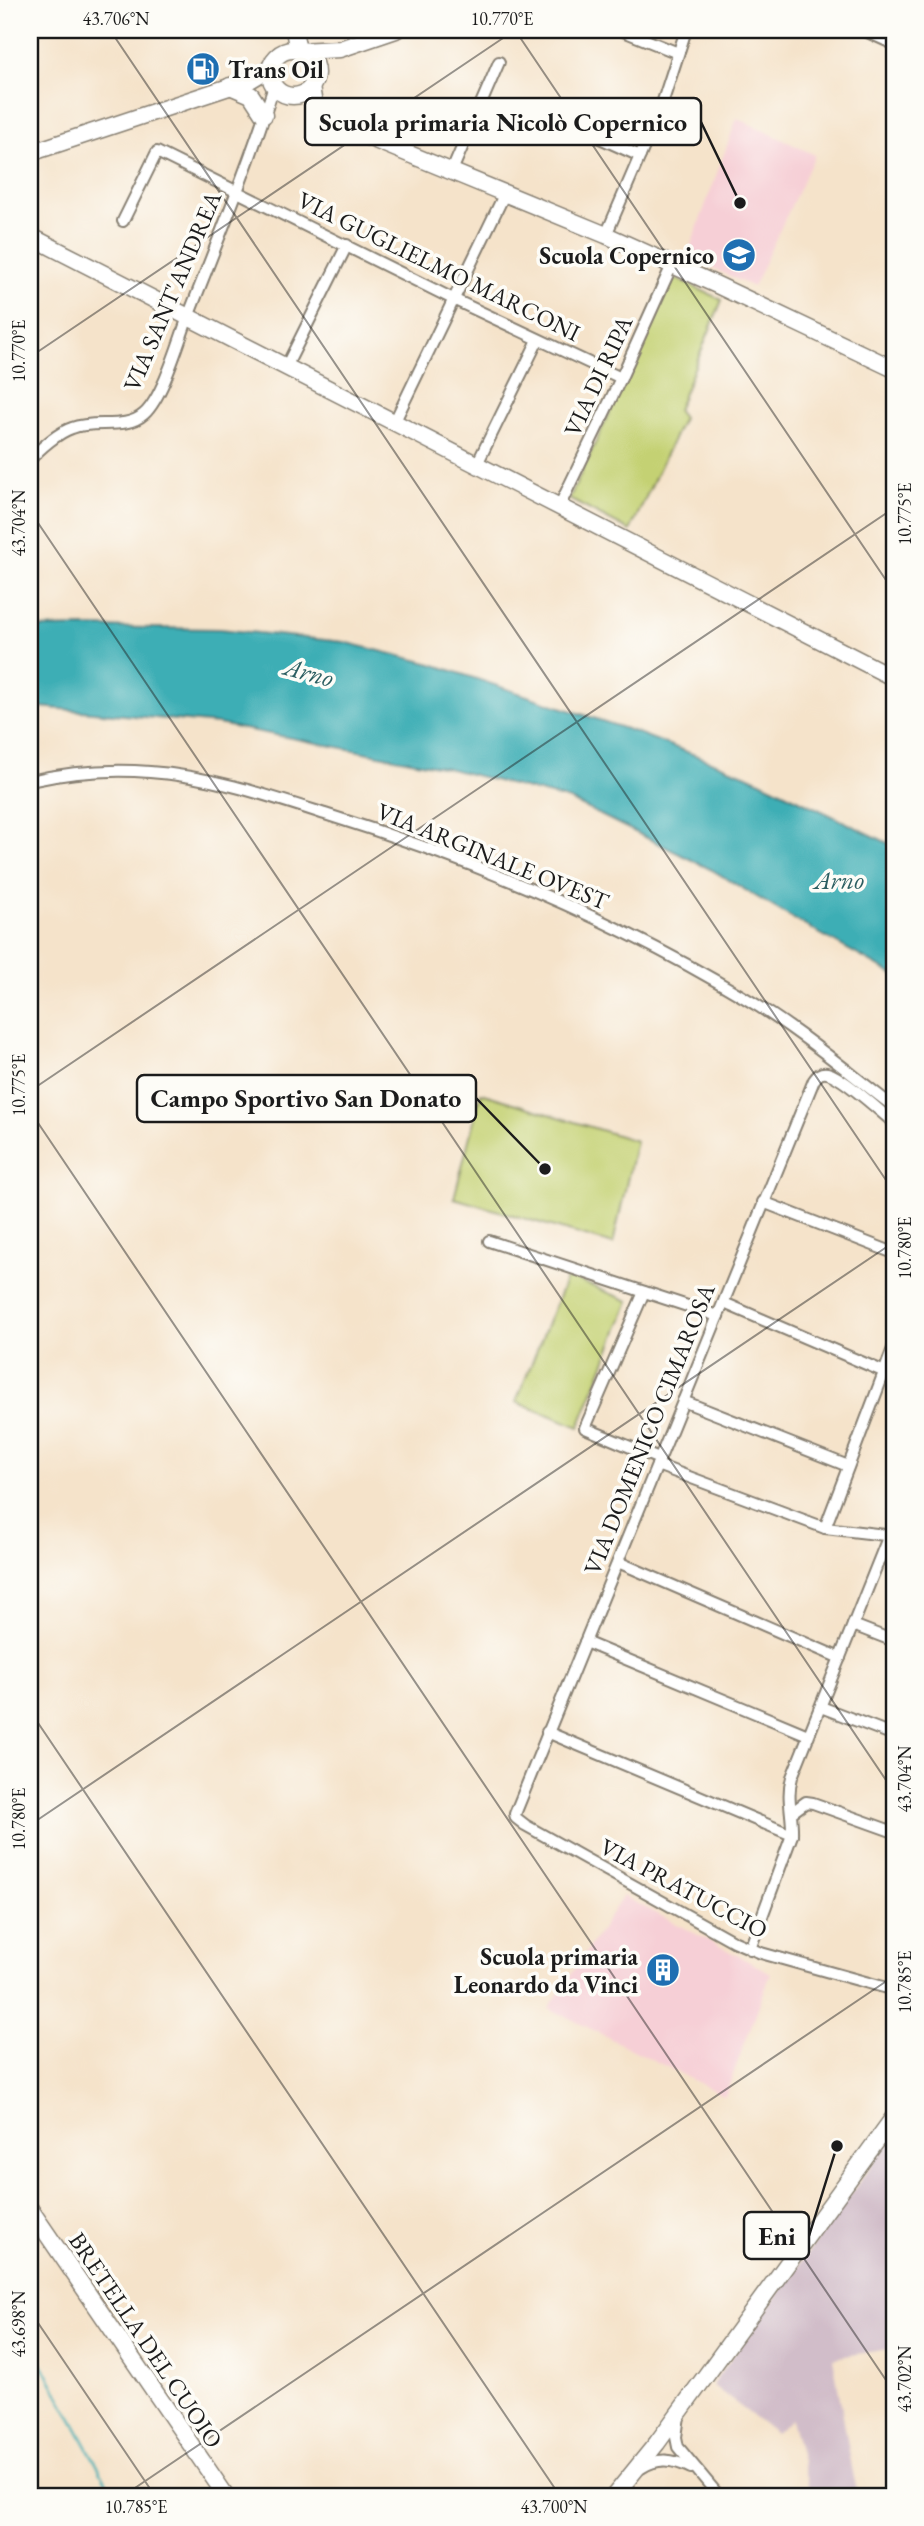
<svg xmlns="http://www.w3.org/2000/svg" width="924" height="2526" font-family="'EB Garamond',serif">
	<rect width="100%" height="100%" fill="#fdfcf7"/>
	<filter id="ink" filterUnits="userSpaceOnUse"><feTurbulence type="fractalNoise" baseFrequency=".0143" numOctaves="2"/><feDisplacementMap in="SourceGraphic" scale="14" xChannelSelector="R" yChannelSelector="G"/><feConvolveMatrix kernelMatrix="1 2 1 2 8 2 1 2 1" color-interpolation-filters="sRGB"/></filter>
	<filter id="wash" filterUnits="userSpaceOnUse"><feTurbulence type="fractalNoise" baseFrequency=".00686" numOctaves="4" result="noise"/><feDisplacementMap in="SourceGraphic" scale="28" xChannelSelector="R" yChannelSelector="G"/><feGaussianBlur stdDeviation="1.57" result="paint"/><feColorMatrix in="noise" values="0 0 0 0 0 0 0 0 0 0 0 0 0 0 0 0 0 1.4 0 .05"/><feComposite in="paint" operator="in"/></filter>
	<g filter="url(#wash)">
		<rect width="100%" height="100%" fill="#f5e3ca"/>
		<g fill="#f6cfd6">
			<path d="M737 118 815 155 753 287 687 256Z"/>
			<path d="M623 1896 771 1973 725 2096 549 2008Z"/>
		</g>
		<path fill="#d1bdc9" d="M894 2134V2348L833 2358 857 2496H811L791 2419 775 2433 712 2385Z"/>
		<g fill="#c4d173" stroke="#707648" stroke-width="2">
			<path d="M673 277 722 300 677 410 683 418 630 531 569 499Z"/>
			<path d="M481 1093 636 1141 613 1244 454 1198Z"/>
			<path d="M567 1276 629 1301 579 1427 516 1402Z"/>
		</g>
		<path fill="#3daeb5" stroke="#2c6568" stroke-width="2" d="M87 627 220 629 344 642 432 664 635 732 752 777 894 846V975L792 918 712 870 570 800 447 768 218 724 30 706V628Z"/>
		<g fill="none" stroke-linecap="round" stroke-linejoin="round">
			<path stroke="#3daeb5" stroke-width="2.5" d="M30 2342 114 2496"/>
		</g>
	</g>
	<g filter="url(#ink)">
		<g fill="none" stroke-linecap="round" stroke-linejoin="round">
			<g stroke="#888073" stroke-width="14">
				<g id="street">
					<path d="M621 30 678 53"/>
					<path d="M863 30 894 44"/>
					<path d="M582 130 640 156"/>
					<path d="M451 173 499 62"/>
					<path d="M123 221 157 152 453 299 621 378"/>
					<path d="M606 235 661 107 686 30"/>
					<path d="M286 367 347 245"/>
					<path d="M394 423 505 193"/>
					<path d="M30 460C39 449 59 432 72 428 95 419 125 431 144 414 163 397 179 341 188 317 218 240 249 165 274 86"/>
					<path d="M477 464 538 340"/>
					<path d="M560 505 621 378 672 265"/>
					<path d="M886 673 894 658"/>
					<path d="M30 781C69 772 111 769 150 772 210 776 269 796 325 814 470 859 614 919 745 998 798 1029 845 1070 894 1107"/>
					<path d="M894 1123C881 1112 842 1076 827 1073 820 1072 818 1075 814 1080L515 1814 516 1818 525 1825 733 1941 761 1953 894 1990"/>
					<path d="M763 1202 894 1253"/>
					<path d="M489 1241 718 1316"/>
					<path d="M644 1292 585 1428 659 1459"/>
					<path d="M724 1303 894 1376"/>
					<path d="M683 1401 848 1466"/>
					<path d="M657 1465 825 1528 894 1536"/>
					<path d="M825 1528 894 1346"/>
					<path d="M618 1562 840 1658"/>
					<path d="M853 1625 894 1641"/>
					<path d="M585 1642 808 1735"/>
					<path d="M821 1707 894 1735"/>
					<path d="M547 1732 792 1835"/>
					<path d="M791 1813 806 1802 813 1803 894 1832"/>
					<path d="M750 1949 792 1835C793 1815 786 1797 792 1777L889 1535"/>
					<path d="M679 2416 676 2437 678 2447 719 2496"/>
					<path d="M641 2468C658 2457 673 2459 691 2468"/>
				</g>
			</g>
			<g stroke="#888073" stroke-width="19">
				<g id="secondary">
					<path d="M294 30 298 51 340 49 396 30"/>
					<circle cx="293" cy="73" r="23"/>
					<path d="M230 86 251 95 264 115"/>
					<path d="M311 87 315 110 324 119 606 235 717 285 894 369"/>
					<path d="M30 153 250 80 270 68"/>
					<path d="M30 236 894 678"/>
					<path d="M30 2209 226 2496"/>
					<path d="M614 2496 657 2443 894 2117"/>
				</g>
			</g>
			<use href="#street" stroke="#fff" stroke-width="10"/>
			<use href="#secondary" stroke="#fff" stroke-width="16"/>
		</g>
	</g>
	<path fill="none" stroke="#1c1c1c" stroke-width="2" stroke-opacity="0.45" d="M110 30 894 1192M515 30 894 592M30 357 515 30M30 511 894 1792M30 1091 894 508M30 1111 894 2392M30 1711 560 2496M30 1825 894 1242M30 2311 155 2496M123 2496 894 1976"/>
	<defs>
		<g id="fuel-disc" transform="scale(1.75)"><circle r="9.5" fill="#1f6fb2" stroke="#fdfcf7"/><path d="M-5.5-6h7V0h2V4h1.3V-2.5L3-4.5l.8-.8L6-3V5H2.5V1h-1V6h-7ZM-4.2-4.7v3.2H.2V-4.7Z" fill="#fff"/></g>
		<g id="school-disc" transform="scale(1.75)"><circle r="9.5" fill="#1f6fb2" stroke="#fdfcf7"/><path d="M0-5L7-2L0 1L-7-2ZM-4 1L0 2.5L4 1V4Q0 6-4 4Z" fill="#fff"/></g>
		<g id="building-disc" transform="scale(1.75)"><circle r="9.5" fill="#1f6fb2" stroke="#fdfcf7"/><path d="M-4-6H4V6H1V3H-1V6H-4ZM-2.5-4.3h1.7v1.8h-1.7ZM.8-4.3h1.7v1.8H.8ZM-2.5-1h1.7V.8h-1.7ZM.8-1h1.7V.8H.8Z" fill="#fff"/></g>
	</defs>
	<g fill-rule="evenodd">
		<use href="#fuel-disc" x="203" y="69"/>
		<use href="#school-disc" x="739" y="255"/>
		<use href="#building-disc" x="663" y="1970"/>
	</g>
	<g text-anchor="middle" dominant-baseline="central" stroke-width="7" stroke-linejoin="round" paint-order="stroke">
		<g font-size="24" font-weight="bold" fill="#1c1c1c" stroke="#fdfcf7" text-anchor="end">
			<text x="228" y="69" text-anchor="start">Trans Oil</text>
			<text x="714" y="255">Scuola Copernico</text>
			<text x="638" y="1956">Scuola primaria<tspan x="638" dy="28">Leonardo da Vinci</tspan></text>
		</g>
		<g font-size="24" fill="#1c1c1c" stroke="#fdfcf7">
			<text transform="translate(439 266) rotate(26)">VIA GUGLIELMO MARCONI</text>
			<text transform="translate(172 291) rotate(-67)">VIA SANT'ANDREA</text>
			<text transform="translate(598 376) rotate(-65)">VIA DI RIPA</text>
			<text transform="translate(493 856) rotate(22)">VIA ARGINALE OVEST</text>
			<text transform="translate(649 1429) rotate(-68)">VIA DOMENICO CIMAROSA</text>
			<text transform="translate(684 1888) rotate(28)">VIA PRATUCCIO</text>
			<text transform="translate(146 2340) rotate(56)">BRETELLA DEL CUOIO</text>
		</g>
		<g font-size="26" font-style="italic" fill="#2b5e61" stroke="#fdfcf7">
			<text transform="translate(309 672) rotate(15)">Arno</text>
			<text x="839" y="880">Arno</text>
		</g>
	</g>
	<path fill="none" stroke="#1c1c1c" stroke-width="2.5" d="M740 203L701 122M545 1169L476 1098M837 2146L809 2236"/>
	<g fill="#1c1c1c" stroke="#fdfcf7" stroke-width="2.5">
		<circle cx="740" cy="203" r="7"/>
		<circle cx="545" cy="1169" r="7"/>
		<circle cx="837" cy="2146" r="7"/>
	</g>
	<g fill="#fdfcf7" stroke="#1c1c1c" stroke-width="2.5">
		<rect x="305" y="98" width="396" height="47" rx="7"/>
		<rect x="137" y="1075" width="339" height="47" rx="7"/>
		<rect x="744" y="2212" width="65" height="47" rx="7"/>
	</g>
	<g font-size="26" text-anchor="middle" font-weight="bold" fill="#1c1c1c">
		<text x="503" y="131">Scuola primaria Nicolò Copernico</text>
		<text x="306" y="1107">Campo Sportivo San Donato</text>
		<text x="777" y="2245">Eni</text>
	</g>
	<rect width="924" height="2526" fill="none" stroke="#fdfcf7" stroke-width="77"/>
	<rect x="38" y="38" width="848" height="2450" fill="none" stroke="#1c1c1c" stroke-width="2.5"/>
	<g font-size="18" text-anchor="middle" fill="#1c1c1c">
		<text x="116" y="25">43.706°N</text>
		<text x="502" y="25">10.770°E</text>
		<text transform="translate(19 351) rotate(-90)" y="6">10.770°E</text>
		<text transform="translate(905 514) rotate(-90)" y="6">10.775°E</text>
		<text transform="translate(19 523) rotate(-90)" y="6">43.704°N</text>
		<text transform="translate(19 1085) rotate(-90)" y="6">10.775°E</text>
		<text transform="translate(905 1248) rotate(-90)" y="6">10.780°E</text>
		<text transform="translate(905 1779) rotate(-90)" y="6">43.704°N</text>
		<text transform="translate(19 1819) rotate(-90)" y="6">10.780°E</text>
		<text transform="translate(905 1982) rotate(-90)" y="6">10.785°E</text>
		<text transform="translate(19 2324) rotate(-90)" y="6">43.698°N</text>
		<text transform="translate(905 2379) rotate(-90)" y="6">43.702°N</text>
		<text x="136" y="2513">10.785°E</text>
		<text x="554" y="2513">43.700°N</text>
	</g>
</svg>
